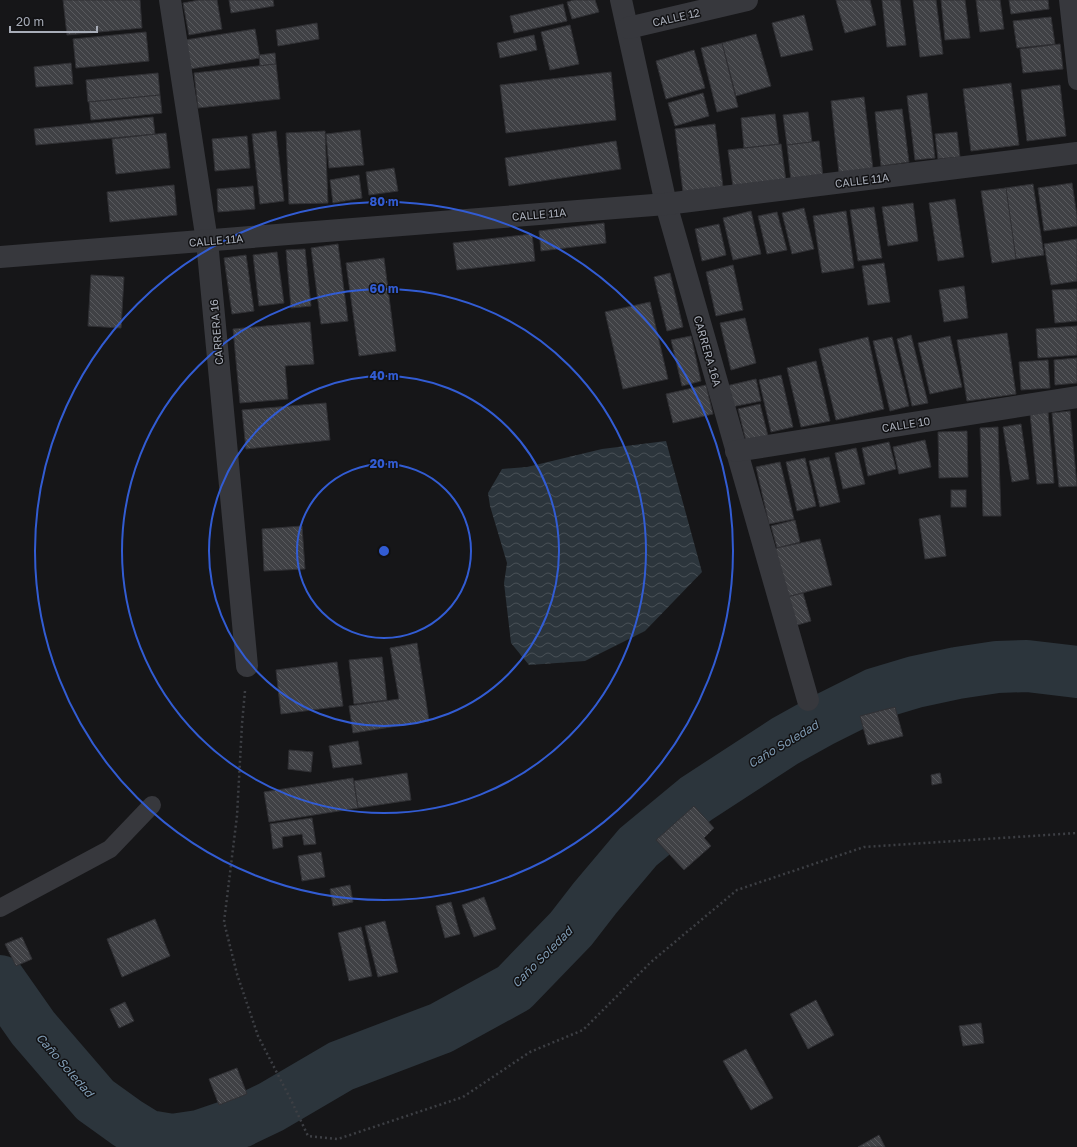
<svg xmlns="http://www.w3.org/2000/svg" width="1077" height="1147" font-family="'Golos Text',sans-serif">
	<defs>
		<pattern id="water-waves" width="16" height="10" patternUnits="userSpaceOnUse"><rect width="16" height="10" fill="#2c353c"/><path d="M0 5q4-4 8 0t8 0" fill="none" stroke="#485056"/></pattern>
		<pattern id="building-back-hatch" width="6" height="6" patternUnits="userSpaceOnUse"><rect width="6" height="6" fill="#404145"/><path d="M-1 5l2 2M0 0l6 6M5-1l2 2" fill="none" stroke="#595a5e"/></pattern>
	</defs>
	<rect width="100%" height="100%" fill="#161618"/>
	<path fill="url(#water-waves)" d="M666 441 702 572 645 631 585 661 529 665 511 643 504 583 507 563 490 506 488 493 502 469 527 467 602 449Z"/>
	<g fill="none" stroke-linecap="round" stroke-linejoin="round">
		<path stroke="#2c353c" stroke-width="52" d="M0 981 33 1028 95 1100 127 1123 148 1136 172 1140 199 1136 240 1122 271 1107 341 1066 441 1028 514 988 571 929 595 898 638 847 696 799 785 741 821 721 875 694 915 682 957 673 997 667 1027 666 1077 672"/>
	</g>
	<g fill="url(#building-back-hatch)" stroke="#303034">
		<path d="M63 0H140L142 28 67 35Z"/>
		<path d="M199 0H217L222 29 189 35 183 3Z"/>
		<path d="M229 0H273L274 6 231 13Z"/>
		<path d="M574 0H595L599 12 572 19 567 2Z"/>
		<path d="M836 0H870L876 25 845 33Z"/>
		<path d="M882 0H900L906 45 887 47Z"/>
		<path d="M913 0H936L943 54 920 57Z"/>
		<path d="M941 0H965L970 38 945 40Z"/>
		<path d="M976 0H1000L1004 29 980 32Z"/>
		<path d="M1009 0H1048L1049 9 1011 14Z"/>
		<path d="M563 4 567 21 514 33 510 16Z"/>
		<path d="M804 15 813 50 781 57 772 23Z"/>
		<path d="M1051 17 1055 44 1017 48 1013 21Z"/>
		<path d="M317 23 319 39 278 46 276 30Z"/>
		<path d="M570 25 579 64 550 70 541 32Z"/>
		<path d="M255 29 260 58 190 69 185 40Z"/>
		<path d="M146 32 149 61 76 68 73 39Z"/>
		<path d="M756 34 771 86 736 96 722 43Z"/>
		<path d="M534 35 537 50 500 58 497 43Z"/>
		<path d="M722 43 738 107 717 112 701 48Z"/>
		<path d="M1060 44 1063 69 1023 73 1020 49Z"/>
		<path d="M694 50 705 88 666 99 656 61Z"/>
		<path d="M275 53 276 64 260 66 259 55Z"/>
		<path d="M71 63 73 84 36 87 34 67Z"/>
		<path d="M276 64 280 99 198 108 194 73Z"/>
		<path d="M611 72 616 120 506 133 500 85Z"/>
		<path d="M158 73 160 95 88 102 86 80Z"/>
		<path d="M1011 83 1019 145 971 151 963 89Z"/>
		<path d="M1060 85 1066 136 1027 141 1021 90Z"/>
		<path d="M703 93 709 116 675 126 668 103Z"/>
		<path d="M927 93 935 158 915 160 907 96Z"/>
		<path d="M160 95 162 113 91 120 89 102Z"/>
		<path d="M864 97 873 169 839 173 831 101Z"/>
		<path d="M902 109 909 162 881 166 875 112Z"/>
		<path d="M808 112 812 142 787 145 783 115Z"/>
		<path d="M775 114 779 144 744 148 741 118Z"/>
		<path d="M153 117 155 134 36 145 34 129Z"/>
		<path d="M715 124 723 187 683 192 675 129Z"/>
		<path d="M360 130 364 165 329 168 326 134Z"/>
		<path d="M276 131 284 201 260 204 252 134Z"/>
		<path d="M325 131 328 203 289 204 286 133Z"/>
		<path d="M957 132 960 157 938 159 935 134Z"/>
		<path d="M166 133 170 168 116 174 112 139Z"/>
		<path d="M247 136 250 168 215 171 212 139Z"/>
		<path d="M616 141 621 169 509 186 505 158Z"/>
		<path d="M819 141 823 177 791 181 787 145Z"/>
		<path d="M781 144 786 181 733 187 728 150Z"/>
		<path d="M394 168 398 191 369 195 366 172Z"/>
		<path d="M359 175 362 198 333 203 330 180Z"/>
		<path d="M1072 183 1077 216V226L1044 231 1038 188Z"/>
		<path d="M1033 184 1044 255 1016 259 1005 188Z"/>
		<path d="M174 185 177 215 110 222 107 192Z"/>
		<path d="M253 186 255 209 218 212 217 189Z"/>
		<path d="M1006 188 1016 259 992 263 981 191Z"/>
		<path d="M955 199 964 257 938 261 929 203Z"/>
		<path d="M913 203 918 241 888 246 882 207Z"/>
		<path d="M874 207 882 258 858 261 850 210Z"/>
		<path d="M804 208 814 249 792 254 782 213Z"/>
		<path d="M751 211 761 254 733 260 723 218Z"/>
		<path d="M846 211 854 268 822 273 813 216Z"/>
		<path d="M777 212 787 250 767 254 758 216Z"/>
		<path d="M604 223 606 243 541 251 539 231Z"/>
		<path d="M719 224 726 255 702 261 695 229Z"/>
		<path d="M532 234 535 261 457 270 453 243Z"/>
		<path d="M1077 239V281L1051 285 1044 244Z"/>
		<path d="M338 244 348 321 321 324 311 248Z"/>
		<path d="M305 249 311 306 291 308 286 250Z"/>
		<path d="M277 252 284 303 259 306 253 255Z"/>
		<path d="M246 255 254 311 232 314 224 258Z"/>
		<path d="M384 258 396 351 359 356 346 263Z"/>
		<path d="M884 263 890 302 868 305 862 266Z"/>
		<path d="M733 265 743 310 716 316 706 272Z"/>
		<path d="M670 273 683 327 667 331 654 277Z"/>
		<path d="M91 275 124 277 121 328 88 326Z"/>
		<path d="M964 286 968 318 944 322 939 290Z"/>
		<path d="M1077 289V321L1055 323 1052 290Z"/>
		<path d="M650 302 668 379 623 389 605 312Z"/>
		<path d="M745 318 756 363 731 370 720 323Z"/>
		<path d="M310 322 314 364 285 366 288 399 240 403 233 329Z"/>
		<path d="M1077 326V355L1038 358 1036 329Z"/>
		<path d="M1007 333 1016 394 967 401 957 340Z"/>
		<path d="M911 335 928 403 912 406 897 339Z"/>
		<path d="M691 336 701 381 682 386 671 340Z"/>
		<path d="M950 336 962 387 930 394 918 343Z"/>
		<path d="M868 337 884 409 836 420 819 349Z"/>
		<path d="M892 337 909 406 890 411 873 341Z"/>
		<path d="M1077 358V383L1055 385 1054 360Z"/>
		<path d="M1048 360 1050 388 1021 390 1019 362Z"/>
		<path d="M816 361 830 421 801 427 787 368Z"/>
		<path d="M781 375 793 427 771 432 759 380Z"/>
		<path d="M756 379 761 401 731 407 726 386Z"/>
		<path d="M706 385 713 414 673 423 666 394Z"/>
		<path d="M326 403 330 440 246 449 242 410Z"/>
		<path d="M760 404 768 436 746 441 738 409Z"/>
		<path d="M1070 411 1077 486 1059 487 1052 413Z"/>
		<path d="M1048 412 1054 483 1037 484 1030 413Z"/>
		<path d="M1021 424 1029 479 1012 482 1003 427Z"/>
		<path d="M998 427 1001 516H983L980 428Z"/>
		<path d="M967 431 968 477 939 478 938 432Z"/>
		<path d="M925 440 931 467 899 474 893 447Z"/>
		<path d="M889 442 896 469 868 476 862 448Z"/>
		<path d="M856 448 865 484 843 489 835 453Z"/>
		<path d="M829 457 840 502 820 507 809 461Z"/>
		<path d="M805 458 816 506 797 511 786 462Z"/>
		<path d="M780 462 794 519 769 524 756 467Z"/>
		<rect x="951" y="490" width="15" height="17"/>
		<path d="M940 515 946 556 925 559 919 519Z"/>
		<path d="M795 520 800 542 777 548 771 526Z"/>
		<path d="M302 526 305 569 264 571 262 529Z"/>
		<path d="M820 539 832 585 787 597 774 551 777 548Z"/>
		<path d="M803 593 811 621 794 626 787 597Z"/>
		<path d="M417 643 429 721 353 733 349 706 399 699 390 648Z"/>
		<path d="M382 657 387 700 354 704 349 660Z"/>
		<path d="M337 662 343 706 281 714 276 670Z"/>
		<path d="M895 707 903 736 868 745 860 716Z"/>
		<path d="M358 741 362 764 333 768 329 746Z"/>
		<path d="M289 750 313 752 311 772 288 769Z"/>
		<path d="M407 773 411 800 358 808 354 781Z"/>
		<path d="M940 773 942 783 932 785 931 775Z"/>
		<path d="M353 778 358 808 269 822 264 792Z"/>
		<path d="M694 806 714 828 704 838 711 846 684 870 656 840Z"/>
		<path d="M312 818 316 844 304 845 302 834 282 837 283 847 273 849 270 824Z"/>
		<path d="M321 852 325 877 302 881 298 856Z"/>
		<path d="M350 885 353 902 333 906 330 889Z"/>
		<path d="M484 897 496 929 474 937 462 905Z"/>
		<path d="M451 902 460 934 445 938 436 906Z"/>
		<path d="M155 919 170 956 122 977 107 939Z"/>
		<path d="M385 921 398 972 378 977 365 926Z"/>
		<path d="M361 927 372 976 349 981 338 933Z"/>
		<path d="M22 937 32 959 16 966 5 944Z"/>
		<path d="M816 1000 834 1035 808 1049 790 1014Z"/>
		<path d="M125 1002 134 1021 119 1028 110 1009Z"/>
		<path d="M981 1023 984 1043 963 1046 959 1026Z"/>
		<path d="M746 1049 773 1098 751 1110 723 1061Z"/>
		<path d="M237 1068 247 1094 219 1105 209 1079Z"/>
		<path d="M879 1135 885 1147H858Z"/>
	</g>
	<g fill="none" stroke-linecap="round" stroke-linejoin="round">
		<path stroke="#3d3f44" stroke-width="2.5" stroke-dasharray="2 3" stroke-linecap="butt" d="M245 691 242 724 237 816 224 922 237 974 258 1036 292 1102 308 1136 338 1139 463 1097 530 1052 583 1030 651 962 737 890 864 847 1077 833"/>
		<g stroke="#37383d" stroke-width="18">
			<path d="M1068 0 1077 81"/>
			<path d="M0 908 110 849 152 805"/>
		</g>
		<g stroke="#37383d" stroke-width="22">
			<path d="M170 0 207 241 247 666"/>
			<path d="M621 0 666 204 808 700"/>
			<path d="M628 28 747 0"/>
			<path d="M0 257 666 204 1077 153"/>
			<path d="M736 451 1077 397"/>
		</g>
	</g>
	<g fill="none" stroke="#325cd3" stroke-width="2">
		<circle cx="384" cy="551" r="87"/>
		<circle cx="384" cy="551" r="175"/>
		<circle cx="384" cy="551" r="262"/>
		<circle cx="384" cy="551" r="349"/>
	</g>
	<g text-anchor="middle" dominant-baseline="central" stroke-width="3" stroke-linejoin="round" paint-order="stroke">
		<g font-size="11" fill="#a8adb8" stroke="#111113">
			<text transform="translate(676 17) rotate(-13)">CALLE 12</text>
			<text transform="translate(862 180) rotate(-7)">CALLE 11A</text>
			<text transform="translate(539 214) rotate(-5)">CALLE 11A</text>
			<text transform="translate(216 240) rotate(-5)">CALLE 11A</text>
			<text transform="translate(216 332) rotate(-95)">CARRERA 16</text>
			<text transform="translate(708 351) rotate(74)">CARRERA 16A</text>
			<text transform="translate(906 424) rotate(-9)">CALLE 10</text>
		</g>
		<g font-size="12" font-style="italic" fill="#7f9bb3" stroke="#111113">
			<text transform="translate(783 744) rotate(-31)">Caño Soledad</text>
			<text transform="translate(542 957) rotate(-45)">Caño Soledad</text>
			<text transform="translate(65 1065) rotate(49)">Caño Soledad</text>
		</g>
	</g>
	<circle cx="384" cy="551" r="6" fill="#325cd3" stroke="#111113" stroke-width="2"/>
	<g font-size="12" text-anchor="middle" font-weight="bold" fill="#325cd3" stroke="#111113" stroke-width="3" stroke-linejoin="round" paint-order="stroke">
		<text x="384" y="206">80 m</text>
		<text x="384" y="293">60 m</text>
		<text x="384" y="380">40 m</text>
		<text x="384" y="468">20 m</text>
	</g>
	<path d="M10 26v6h87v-6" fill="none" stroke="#a8adb8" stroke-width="2"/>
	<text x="16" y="26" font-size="12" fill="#a8adb8" stroke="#111113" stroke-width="3" paint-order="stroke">20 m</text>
</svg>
